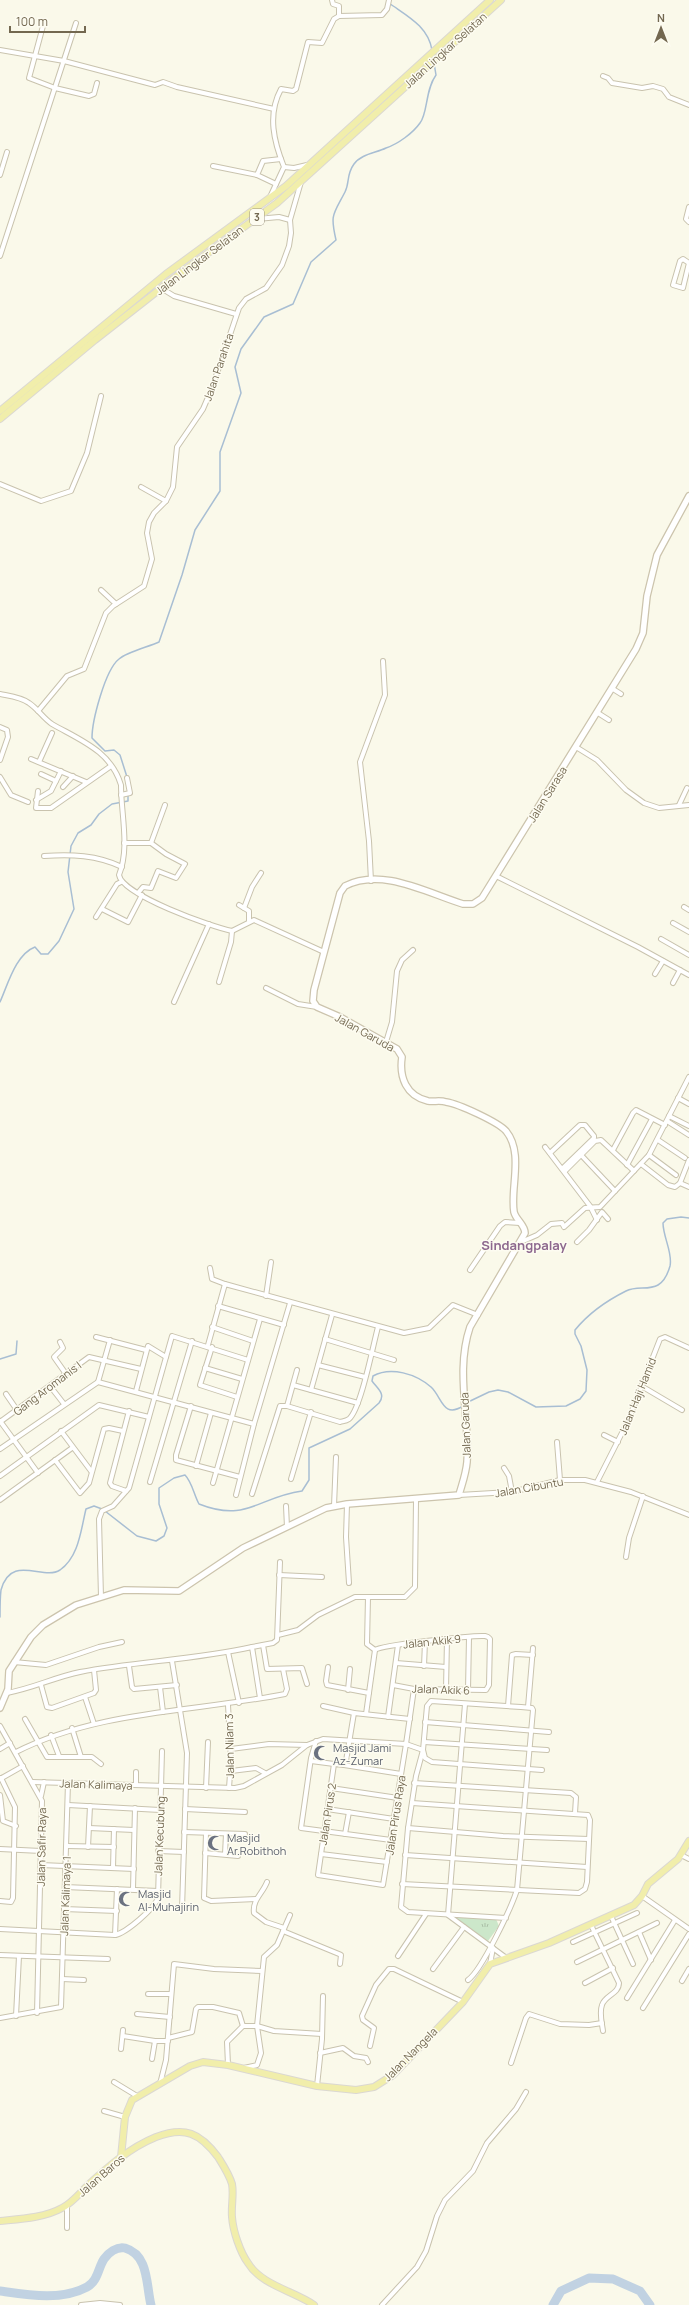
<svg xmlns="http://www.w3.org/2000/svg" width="689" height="2305" font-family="Manrope,sans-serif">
	<defs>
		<pattern id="grass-tufts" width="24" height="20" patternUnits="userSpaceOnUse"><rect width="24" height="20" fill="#cce7ca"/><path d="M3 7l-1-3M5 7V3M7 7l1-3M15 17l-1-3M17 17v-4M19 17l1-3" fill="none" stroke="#aabfa6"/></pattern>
	</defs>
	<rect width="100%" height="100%" fill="#faf9ea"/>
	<path fill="url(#grass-tufts)" d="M456 1917 496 1919 499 1926 488 1941 454 1919Z"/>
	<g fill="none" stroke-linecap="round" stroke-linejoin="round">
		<g stroke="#a8bed3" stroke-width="1.5">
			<path d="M389 3C407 16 428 26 432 50"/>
			<path d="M127 777 120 755 114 750 105 751 92 738C92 721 105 670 119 659 127 652 148 647 159 642L182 575 195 530 220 491V452L241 393 235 367 241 349 264 317 293 304 311 262 336 240C330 214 333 215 345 192 350 182 346 175 354 164 361 154 376 153 386 148 398 144 413 133 420 123 428 113 425 90 436 75L434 63"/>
			<path d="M0 1002C8 984 16 954 35 947L41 954H48L59 941 74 909 68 872 71 846 78 833 91 825 99 814 112 804 128 801V795"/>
			<path d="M0 1359 16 1354 17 1341"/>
			<path d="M466 1403 489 1392 498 1390 508 1392 536 1407 566 1406 580 1399 586 1391 587 1370 581 1346 575 1334V1330C588 1314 608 1300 626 1291 642 1283 661 1298 670 1266 673 1253 663 1237 663 1223L667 1219 681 1217 689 1218"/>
			<path d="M105 1511 137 1536 156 1541 164 1536 167 1528 159 1504V1488L174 1478 185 1475C192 1482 194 1495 199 1504 247 1523 258 1497 302 1491L309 1480V1448L350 1429 379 1403C386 1394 378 1389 372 1381L373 1376C391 1366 416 1374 431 1387 442 1397 443 1419 463 1406"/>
			<path d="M0 1617C0 1609 0 1598 1 1590 11 1553 43 1581 60 1570 79 1557 81 1529 86 1509L94 1506 102 1509"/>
		</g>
		<g stroke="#c1d2e2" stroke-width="9">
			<path d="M0 2291C28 2295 61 2301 87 2287 98 2281 98 2268 104 2259 108 2253 117 2246 125 2248 149 2255 146 2285 151 2305"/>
			<path d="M553 2305 561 2291 589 2278 613 2279 640 2291 650 2305"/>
		</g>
		<g stroke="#c9c3ae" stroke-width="6">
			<g id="street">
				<path d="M332 0 333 4 339 6V16"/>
				<path d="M43 26 29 78 55 88 89 96 94 94 97 83"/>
				<path d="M0 50 64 61 155 85 163 82 177 87 274 109"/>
				<path d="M603 76 608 78 612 83 642 88 653 86 663 89 669 97 689 105"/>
				<path d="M213 166 257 175"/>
				<path d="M284 167 294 168 307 165"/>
				<path d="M0 175 7 152"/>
				<path d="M276 184 257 175 263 161 281 159"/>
				<path d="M270 197 284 167C274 142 267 115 281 89L293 91 296 89 308 42 322 43 334 19 339 16 382 15 387 9 389 0"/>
				<path d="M689 207 686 219 689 222"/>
				<path d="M257 219 279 217 290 220"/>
				<path d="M0 256 76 23"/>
				<path d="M683 259 689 263 683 288 673 285 680 261Z"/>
				<path d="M161 288 174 296 236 314"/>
				<path d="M0 484 41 501 71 491 87 453 101 396"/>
				<path d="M141 487 166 501"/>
				<path d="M101 590 116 604"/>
				<path d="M613 689 621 694"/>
				<path d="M0 694C10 696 21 697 29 703 38 709 43 718 52 724 80 740 111 751 121 785 121 815 130 847 119 875 122 895 212 927 232 931L254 920 324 952"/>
				<path d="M38 711 67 676 84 669 106 613 113 606 144 586 152 559 147 533 149 522 154 513 166 501 173 487 177 447 203 409 212 388 239 308 246 299 266 288 282 265 289 246 291 233 290 220 301 182"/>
				<path d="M598 713 609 720"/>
				<path d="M0 727 7 730 8 737 0 760"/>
				<path d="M576 747 597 760 626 790 644 803 659 808 689 805"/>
				<path d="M31 759 86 782"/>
				<path d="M39 762 52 733"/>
				<path d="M41 774 56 781"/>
				<path d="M0 777 11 795 28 802"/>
				<path d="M63 787 73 776"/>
				<path d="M38 791 36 808H51L111 766"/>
				<path d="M121 795 130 793 127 778"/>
				<path d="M36 800 51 791 61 771"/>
				<path d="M679 805 687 788"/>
				<path d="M124 843H151L165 805"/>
				<path d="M44 856C71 854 97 855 122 867"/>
				<path d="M496 876 638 947 689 975"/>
				<path d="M371 881 369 841 360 762 385 695 383 661"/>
				<path d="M138 893 143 887 151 888 158 871 176 878 185 864 166 854 151 843"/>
				<path d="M239 905 249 911V921"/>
				<path d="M684 907 689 910"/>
				<path d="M244 908 252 887 261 873"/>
				<path d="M102 909 128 922 142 895"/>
				<path d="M96 917 117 884 121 882"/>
				<path d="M673 923 689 932"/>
				<path d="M661 939 689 955"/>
				<path d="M655 974 663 961"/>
				<path d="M219 982 231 942 232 931"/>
				<path d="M673 983 680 970"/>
				<path d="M266 988 298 1004 317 1007"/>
				<path d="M174 1002 209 924"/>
				<path d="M386 1042 392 1022 397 971 402 960 413 950"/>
				<path d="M678 1098 689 1104"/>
				<path d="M669 1116 689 1126"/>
				<path d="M667 1121 689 1135"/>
				<path d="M658 1140 685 1158"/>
				<path d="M545 1147 590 1206 597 1220"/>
				<path d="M613 1150 633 1113 636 1110 665 1125"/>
				<path d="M550 1153 580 1125H585L594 1136V1138L563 1168"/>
				<path d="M649 1155 676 1175"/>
				<path d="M582 1156 615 1191"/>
				<path d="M641 1164 668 1185 675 1187 680 1183 689 1160"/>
				<path d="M627 1165 652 1119"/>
				<path d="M565 1171 595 1141 601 1140 634 1171"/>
				<path d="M680 1183 689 1187"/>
				<path d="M521 1242 537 1235 551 1224 562 1223 564 1227 585 1208 600 1207 649 1155 689 1077"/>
				<path d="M577 1242 589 1230 602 1212 608 1219"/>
				<path d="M210 1268 212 1279 225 1284"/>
				<path d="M470 1270 500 1226 505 1222 520 1223"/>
				<path d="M266 1296 271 1262"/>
				<path d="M218 1306 284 1325"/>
				<path d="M212 1327 253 1341"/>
				<path d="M96 1337 146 1350"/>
				<path d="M325 1339 394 1360"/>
				<path d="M60 1342 63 1348 54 1357 66 1374"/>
				<path d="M208 1345 225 1284 404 1333 429 1328 453 1305 478 1315"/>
				<path d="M212 1347 200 1385 237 1397"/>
				<path d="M318 1365 365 1377"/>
				<path d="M205 1368 242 1379"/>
				<path d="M98 1382 110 1340"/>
				<path d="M293 1385 358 1403"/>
				<path d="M50 1386 64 1404"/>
				<path d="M643 1387 682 1410"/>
				<path d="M311 1390 332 1315"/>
				<path d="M136 1391 148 1346 166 1357"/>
				<path d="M6 1394 17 1410"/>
				<path d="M191 1406 176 1455V1460L240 1477"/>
				<path d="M287 1406 297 1370"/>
				<path d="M0 1421 38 1473"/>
				<path d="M0 1422 89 1357 141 1369"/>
				<path d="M61 1431 91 1471"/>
				<path d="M604 1435 618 1442"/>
				<path d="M557 1442 560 1480"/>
				<path d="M0 1449 98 1382 254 1424 290 1303"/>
				<path d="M55 1460 80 1493 89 1483 104 1429 109 1428 123 1431"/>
				<path d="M196 1466 211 1413"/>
				<path d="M504 1468 509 1476 512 1492"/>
				<path d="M0 1476 99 1405 149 1417"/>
				<path d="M291 1479 311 1412"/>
				<path d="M150 1482 192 1341"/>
				<path d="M597 1482 628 1421 660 1339 665 1337 689 1348"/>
				<path d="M213 1483 260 1319"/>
				<path d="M126 1491 112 1486 110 1483 129 1411"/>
				<path d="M252 1494 280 1406H287L340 1422C344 1421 346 1421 349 1419 361 1409 373 1345 378 1327"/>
				<path d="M236 1495 254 1424"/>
				<path d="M459 1495 512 1492 560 1480H585L631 1492 689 1515"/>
				<path d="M0 1500 72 1448"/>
				<path d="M347 1504 346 1537 349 1583"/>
				<path d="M286 1506 287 1527"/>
				<path d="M334 1506 336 1457"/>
				<path d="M626 1557 629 1538 643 1496"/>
				<path d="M279 1575 322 1577"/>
				<path d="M101 1597 99 1519 102 1511 113 1506 129 1488 172 1336 248 1360"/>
				<path d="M368 1597 367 1644 375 1650"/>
				<path d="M278 1635 298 1630 318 1615 355 1597H405L415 1587 416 1500"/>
				<path d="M263 1645 267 1669 302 1668 307 1684"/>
				<path d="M252 1647 273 1643 277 1640 280 1562"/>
				<path d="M375 1650C381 1645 474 1635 485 1636 489 1637 488 1637 490 1639L489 1685 486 1690 414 1689 393 1685"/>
				<path d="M228 1652 239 1703"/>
				<path d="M172 1661 187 1753 182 1909"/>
				<path d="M14 1662 46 1665 99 1647 122 1642"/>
				<path d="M396 1663 446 1667"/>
				<path d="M129 1666 132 1687 134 1689 177 1685"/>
				<path d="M424 1666 425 1642"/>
				<path d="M328 1667 326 1681 327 1685 369 1693"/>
				<path d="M41 1685 47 1707 52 1708 94 1693 96 1690 94 1670"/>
				<path d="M160 1687 163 1712"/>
				<path d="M446 1689 447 1639"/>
				<path d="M348 1690 350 1669"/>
				<path d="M468 1690 469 1637"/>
				<path d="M7 1693C34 1688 55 1677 80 1672 137 1661 195 1660 252 1647L260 1698"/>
				<path d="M85 1697 94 1724"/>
				<path d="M465 1704 448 1915 505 1957"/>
				<path d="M228 1705 231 1760 229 1788"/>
				<path d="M323 1706 354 1713"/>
				<path d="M508 1706 512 1655 516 1654 533 1655"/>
				<path d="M528 1707 533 1648"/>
				<path d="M366 1714 375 1650"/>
				<path d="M388 1717 398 1645"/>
				<path d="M25 1719 47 1757H92L101 1764"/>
				<path d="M410 1719 354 1713 346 1761 344 1765 334 1764 318 1875 383 1885 406 1744 423 1750 425 1758 432 1762 542 1770"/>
				<path d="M425 1722 549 1732"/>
				<path d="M0 1726 42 1801 37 2013"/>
				<path d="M72 1728 81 1757"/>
				<path d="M51 1735 59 1756"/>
				<path d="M316 1741 311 1758 301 1828 391 1840"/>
				<path d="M424 1742 547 1750"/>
				<path d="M0 1749 10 1743"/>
				<path d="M231 1749 269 1744 307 1745"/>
				<path d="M16 1752C99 1710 195 1712 285 1694L287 1689 283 1669"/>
				<path d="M311 1761 334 1764"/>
				<path d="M344 1765 401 1774"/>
				<path d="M231 1771 256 1768 265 1773"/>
				<path d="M0 1779 23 1766"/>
				<path d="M32 1782 235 1788 244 1786 282 1765 307 1745 323 1739 406 1744 414 1689"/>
				<path d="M414 1783 571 1793 576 1797 575 1813"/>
				<path d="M136 1785V1772"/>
				<path d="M206 1788 208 1742"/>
				<path d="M331 1788 398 1798"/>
				<path d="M0 1795 3 1821 16 1826"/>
				<path d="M41 1796 44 1782"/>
				<path d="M68 1805 160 1810"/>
				<path d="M185 1809 245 1812"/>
				<path d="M327 1809 394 1819"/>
				<path d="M89 1828 134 1830"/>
				<path d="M408 1828 503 1836 589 1839"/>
				<path d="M184 1832 245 1834"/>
				<path d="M206 1833 204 1898 211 1901 256 1899"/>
				<path d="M345 1834 349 1812"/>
				<path d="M67 1846 114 1847"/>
				<path d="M88 1847 90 1806"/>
				<path d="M0 1849 41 1851"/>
				<path d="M158 1851 184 1852"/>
				<path d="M205 1853 238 1856"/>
				<path d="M225 1854 226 1834"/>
				<path d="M321 1854 387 1862"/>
				<path d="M405 1855 587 1867"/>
				<path d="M681 1855 689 1859"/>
				<path d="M41 1865 134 1869"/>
				<path d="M113 1868 114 1829"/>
				<path d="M267 1882C263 1893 252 1900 254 1913L266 1922 284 1928"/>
				<path d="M402 1884 579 1893 585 1889 587 1882 590 1820 588 1815 412 1803"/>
				<path d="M65 1887 158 1891"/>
				<path d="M133 1889 135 1808"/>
				<path d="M642 1896 689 1929"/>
				<path d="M0 1901 11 1902 13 1898 15 1807 1 1778"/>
				<path d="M64 1909 117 1911"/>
				<path d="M611 1916 633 1964"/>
				<path d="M591 1925 619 1983C619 1994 605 1995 602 2005 599 2013 602 2023 603 2031"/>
				<path d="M0 1929 115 1935C126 1933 154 1909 158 1898L162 1751"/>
				<path d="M283 1931 339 1954 341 1955 340 1964"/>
				<path d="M639 1932 651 1960"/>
				<path d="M115 1935 117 1889"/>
				<path d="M573 1942 637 1913"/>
				<path d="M0 1955 108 1959"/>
				<path d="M398 1956 426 1914"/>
				<path d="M577 1962 657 1923"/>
				<path d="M490 1964 493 1948"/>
				<path d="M433 1969 464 1927"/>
				<path d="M62 1979 84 1980"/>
				<path d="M468 1980C482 1970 511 1908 517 1890L533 1710 532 1708 521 1707 431 1701 427 1706 423 1750 416 1776 408 1828 401 1907 408 1912 506 1918"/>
				<path d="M682 1981 689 1969"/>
				<path d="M585 1983 613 1968"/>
				<path d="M148 1994H171"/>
				<path d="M627 1998 675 1920"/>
				<path d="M643 2008 689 1934"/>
				<path d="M137 2014 170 2017"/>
				<path d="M16 2016 19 1956"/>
				<path d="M0 2018 61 2007 68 1783"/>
				<path d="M243 2026H257L274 2031 322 2034"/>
				<path d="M123 2036 155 2041H168"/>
				<path d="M168 2038 192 2032 196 2009 198 2007H213L239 2013 243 2026"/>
				<path d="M370 2046 374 2028 363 2020 362 2016 376 1985 389 1969H394L463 2002"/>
				<path d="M121 2049 123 2030"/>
				<path d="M320 2053 343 2048 354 2056 366 2058 368 2062"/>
				<path d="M152 2059 155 2041"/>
				<path d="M511 2063 526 2018 529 2014 560 2024 589 2025 602 2023"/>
				<path d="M228 2065 227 2042 243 2026"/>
				<path d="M244 2068 257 2065 261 2053 257 2026 264 1957 277 1945 290 1915"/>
				<path d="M114 2082 137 2096"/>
				<path d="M160 2084 166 2060 174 1964 214 1969 262 1971"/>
				<path d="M317 2086 322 2039 323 1996"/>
				<path d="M104 2111 125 2117"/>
				<path d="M67 2206V2228"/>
				<path d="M81 2305 100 2303 120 2305"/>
				<path d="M382 2305 417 2267 426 2251 437 2216 445 2200 473 2171 487 2143 516 2109 526 2092"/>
			</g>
		</g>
		<g stroke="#ccc4ad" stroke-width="8">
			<path id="secondary" d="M0 1708 8 1689 9 1671 31 1637 43 1625 76 1605 124 1590 179 1591 243 1548 326 1508 347 1504 459 1495C462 1484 466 1474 467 1462 470 1418 455 1371 470 1327L525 1233C525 1225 516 1220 514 1212 510 1188 524 1153 506 1131 498 1122 459 1104 446 1102 440 1100 434 1102 428 1101 406 1096 399 1077 402 1057L397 1049 340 1017 317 1007 313 1001 314 990 340 893 345 886C382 867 427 893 463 904H473L482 898 636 649 643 633 647 596 657 555 689 496"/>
		</g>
		<g stroke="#dbd8d2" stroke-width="8">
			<g id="primary">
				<path d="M0 411 166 274 286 186 490 0"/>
				<path d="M0 419 95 340 178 275 277 203 501 0"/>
				<path d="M121 2157 125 2117 132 2100 190 2066 203 2062 228 2065 317 2086 356 2090 374 2087 393 2075 463 2002 490 1964 549 1943 634 1905 642 1896 648 1884 678 1859 689 1841"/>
				<path d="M0 2221C20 2219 44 2218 62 2208 72 2203 79 2194 87 2186 108 2167 129 2148 156 2137 185 2126 200 2133 218 2157 223 2165 229 2174 232 2184 234 2195 231 2206 232 2217 233 2231 240 2252 248 2263 261 2285 294 2291 314 2305"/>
			</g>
		</g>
		<use href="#street" stroke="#fff" stroke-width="4"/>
		<use href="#secondary" stroke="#fff" stroke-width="5.5"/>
		<use href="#primary" stroke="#f1eeab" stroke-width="6"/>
	</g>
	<defs>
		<g id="mosque-bare" transform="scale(1.2)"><path d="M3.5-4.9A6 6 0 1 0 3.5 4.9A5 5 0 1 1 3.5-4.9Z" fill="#6b7280" stroke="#fdfcf1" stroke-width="2.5" paint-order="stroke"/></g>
	</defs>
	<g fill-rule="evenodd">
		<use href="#mosque-bare" x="321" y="1753"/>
		<use href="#mosque-bare" x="215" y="1843"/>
		<use href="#mosque-bare" x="126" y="1899"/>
	</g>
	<g text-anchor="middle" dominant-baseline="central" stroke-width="3" stroke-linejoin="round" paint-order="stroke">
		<rect fill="#fdfcf1" stroke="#9c9480" stroke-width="1" x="250" y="209" width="14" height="16" rx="3"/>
		<g font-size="10" font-weight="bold" fill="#736850">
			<text x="257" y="217">3</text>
		</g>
		<g font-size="11" fill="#736850" stroke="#fdfcf1">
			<text transform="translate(445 50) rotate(-42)">Jalan Lingkar Selatan</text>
			<text transform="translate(199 260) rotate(-37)">Jalan Lingkar Selatan</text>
			<text transform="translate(218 367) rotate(-71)">Jalan Parahita</text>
			<text transform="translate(547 794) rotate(-58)">Jalan Sarasa</text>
			<text transform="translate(365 1032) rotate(29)">Jalan Garuda</text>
			<text transform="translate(47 1388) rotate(-37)">Gang Aromanis I</text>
			<text transform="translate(637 1396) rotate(-68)">Jalan Haji Hamid</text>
			<text transform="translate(465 1425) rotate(-92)">Jalan Garuda</text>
			<text transform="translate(529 1487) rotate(-10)">Jalan Cibuntu</text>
			<text transform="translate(432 1641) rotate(-6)">Jalan Akik 9</text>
			<text transform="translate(441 1689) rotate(2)">Jalan Akik 6</text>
			<text transform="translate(229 1746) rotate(-91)">Jalan Nilam 3</text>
			<text transform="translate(96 1784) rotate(2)">Jalan Kalimaya</text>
			<text transform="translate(327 1814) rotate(-81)">Jalan Pirus 2</text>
			<text transform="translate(395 1815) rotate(-81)">Jalan Pirus Raya</text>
			<text transform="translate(159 1836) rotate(-88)">Jalan Kecubung</text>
			<text transform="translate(41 1847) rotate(-89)">Jalan Safir Raya</text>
			<text transform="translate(65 1896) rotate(-88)">Jalan Kalimaya 1</text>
			<text transform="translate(410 2054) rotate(-45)">Jalan Nangela</text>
			<text transform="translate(101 2175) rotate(-41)">Jalan Baros</text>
		</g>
		<g font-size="11" fill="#5b616d" stroke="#fdfcf1" text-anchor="start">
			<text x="333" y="1747">Masjid Jami<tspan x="333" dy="13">Az-Zumar</tspan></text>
			<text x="227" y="1837">Masjid<tspan x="227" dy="13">Ar.Robithoh</tspan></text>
			<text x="138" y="1893">Masjid<tspan x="138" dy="13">Al-Muhajirin</tspan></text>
		</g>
		<g font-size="13" font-weight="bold" fill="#8d688e" stroke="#fdfcf1">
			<text x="524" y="1245">Sindangpalay</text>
		</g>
	</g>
	<g transform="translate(661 28)" stroke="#fdfcf1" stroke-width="3" paint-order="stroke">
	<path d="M0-3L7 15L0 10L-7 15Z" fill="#736850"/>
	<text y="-6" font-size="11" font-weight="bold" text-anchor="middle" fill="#736850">N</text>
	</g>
	<path d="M10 26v6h75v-6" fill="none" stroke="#736850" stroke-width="2"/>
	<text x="16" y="26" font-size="12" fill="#736850" stroke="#fdfcf1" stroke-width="3" paint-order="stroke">100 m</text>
</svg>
